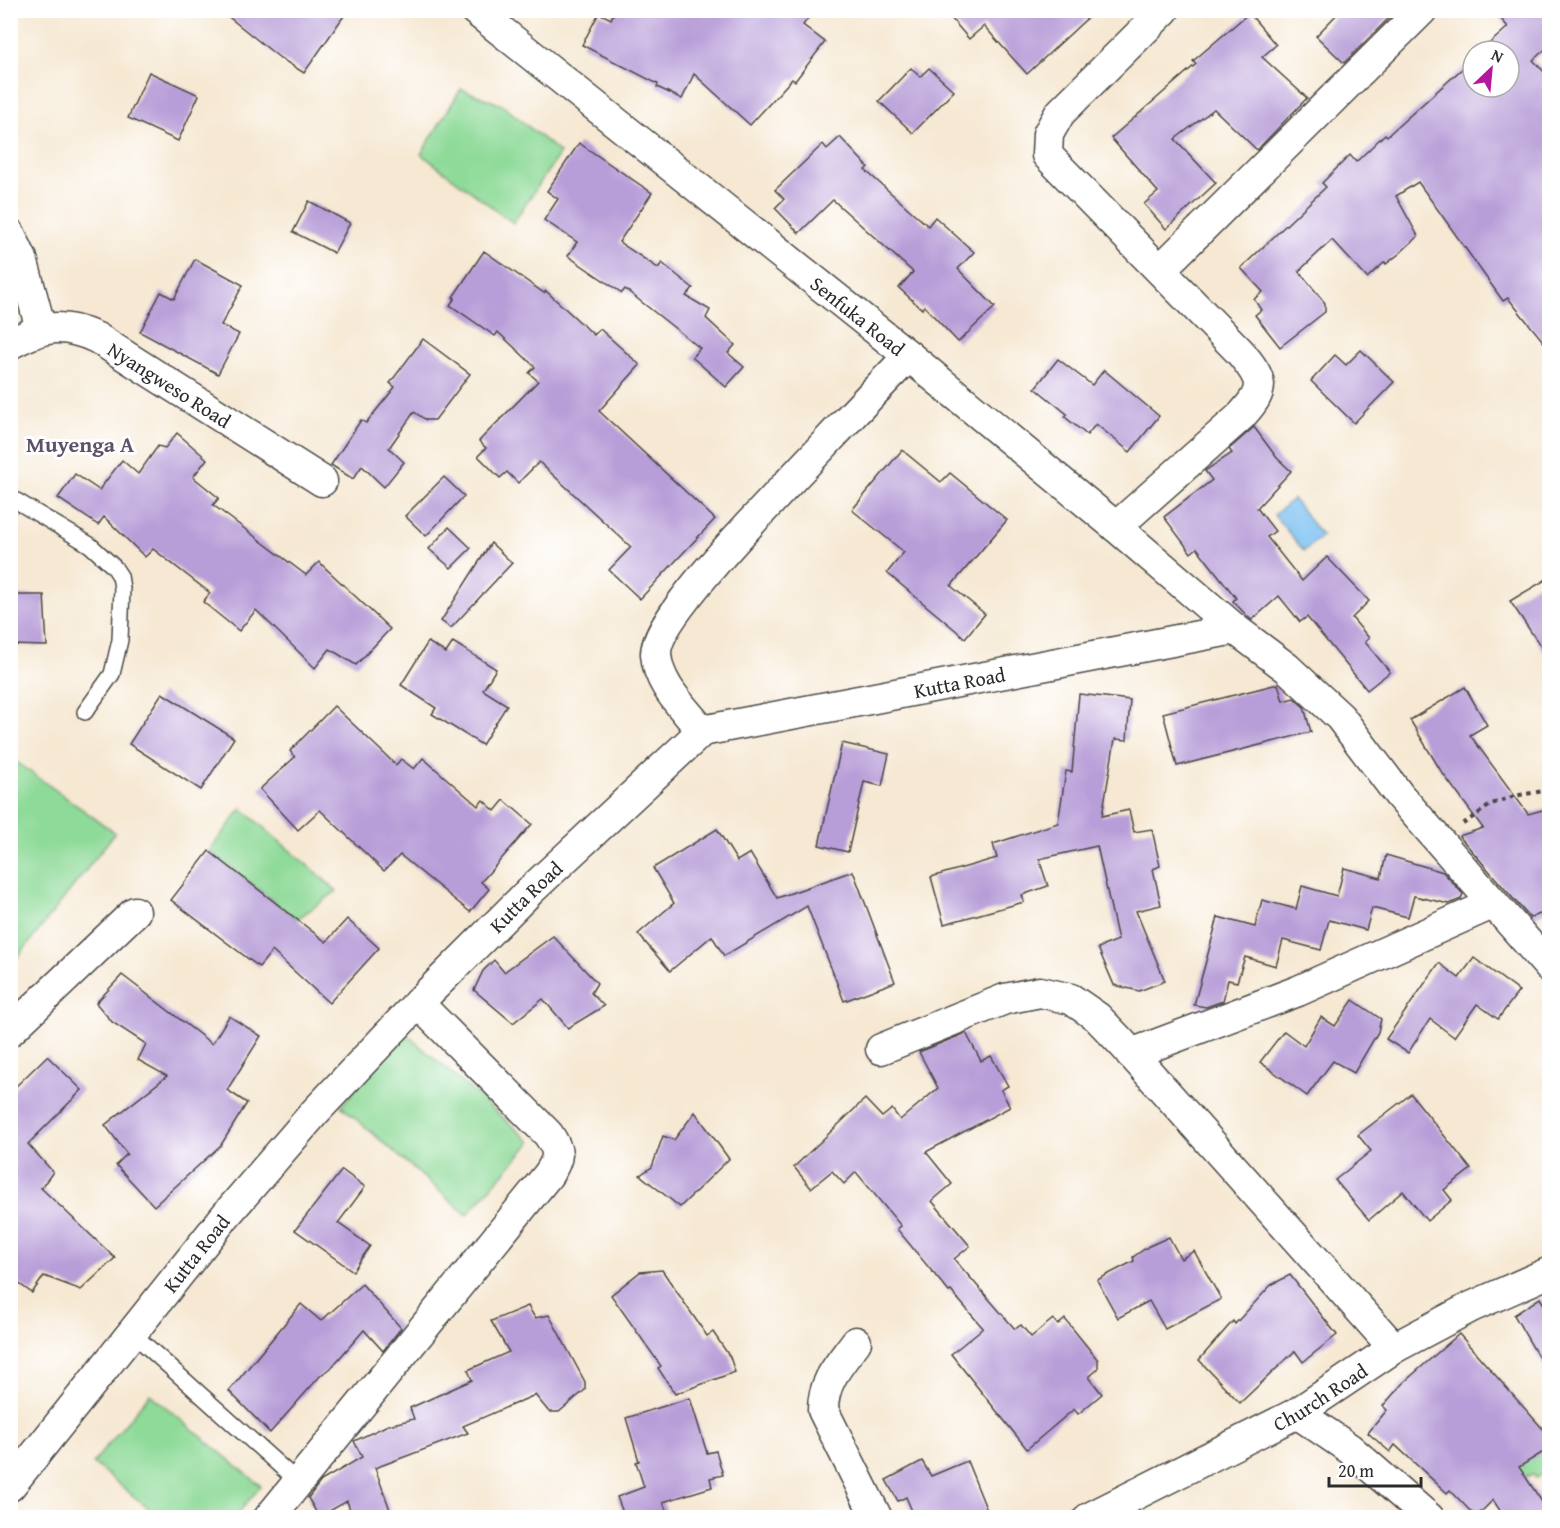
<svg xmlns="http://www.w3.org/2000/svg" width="1560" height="1528" font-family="'Gentium Book Plus',serif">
	<rect width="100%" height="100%" fill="#fff"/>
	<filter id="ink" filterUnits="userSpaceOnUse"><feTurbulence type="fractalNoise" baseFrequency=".0167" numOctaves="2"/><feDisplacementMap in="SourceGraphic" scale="12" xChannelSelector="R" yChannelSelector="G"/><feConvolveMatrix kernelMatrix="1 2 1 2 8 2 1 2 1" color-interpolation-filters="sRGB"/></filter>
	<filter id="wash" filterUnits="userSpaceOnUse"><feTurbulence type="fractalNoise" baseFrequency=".008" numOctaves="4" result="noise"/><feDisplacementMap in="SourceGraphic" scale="24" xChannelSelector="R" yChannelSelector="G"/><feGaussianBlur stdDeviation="1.35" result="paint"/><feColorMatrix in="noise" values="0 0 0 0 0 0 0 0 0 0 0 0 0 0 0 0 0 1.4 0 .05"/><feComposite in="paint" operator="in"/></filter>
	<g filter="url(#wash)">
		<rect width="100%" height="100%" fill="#f6e8d2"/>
		<g fill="#8eda98" stroke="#5c8262" stroke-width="1.5">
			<path d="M461 89 502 105 560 153 513 223 421 154Z"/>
			<path d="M11 758 115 833 11 966Z"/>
			<path d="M242 808V809L337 891 297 919 209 851Z"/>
			<path d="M405 1033 531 1142 467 1215 341 1106Z"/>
			<path d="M150 1394 261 1486 235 1517H159L93 1463Z"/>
			<path d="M1549 1423V1468L1536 1478 1533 1474 1493 1488 1482 1469Z"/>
		</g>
		<path fill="#79c0f1" stroke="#52768e" stroke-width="1.5" d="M1293 499 1322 536 1304 551 1274 515Z"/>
		<g id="blocks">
			<g fill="#b89ed8">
				<path d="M220 10H348L304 73 280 58Z"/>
				<path d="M615 10H814L803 25 825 42 795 81 792 79 750 125 694 74 682 99 657 87 658 84 582 45 599 13 611 19Z"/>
				<path d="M944 10H1096L1027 74 984 26 969 39Z"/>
				<path d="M1341 10H1397L1344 63 1316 36Z"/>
				<path d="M1493 10H1550V45L1533 60 1550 78V350L1508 298 1503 301 1418 182 1396 196 1418 236 1399 254 1386 264 1385 262 1367 278 1332 240 1299 271 1325 303V312L1280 347 1255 315 1261 310 1254 299 1263 292 1241 268 1326 187 1322 183 1350 155 1356 162 1385 134 1387 136 1473 59V87H1509V51H1481L1508 27Z"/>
				<path d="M1249 13 1276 45 1262 57 1307 98 1257 150 1214 109 1175 139 1216 183 1166 229 1144 204 1158 192 1111 138 1196 64 1193 61Z"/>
				<path d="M911 68 920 77 929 68 954 91 913 133 879 101Z"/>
				<path d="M149 72 199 95 178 141 128 118Z"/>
				<path d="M840 137 868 167 865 170 928 226 935 217 974 252 958 269 995 307 958 342 924 306 922 309 899 288 913 272 833 200 799 233 775 208 784 199 775 190 823 144 827 149Z"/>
				<path d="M579 143 652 193 619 242 658 268 662 263 693 288 686 296 710 310 706 318 735 345 728 353 744 367 726 387 692 357 700 348 625 289 622 293 568 256 577 242 544 220 558 199 547 191Z"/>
				<path d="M309 201 350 223 334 253 293 232Z"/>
				<path d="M484 251 544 293 546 291 594 335 600 329 640 365 599 411 715 519 640 599 609 570 631 547 539 462 518 483 507 472 500 478 478 456 486 448 479 441 538 381 529 373 535 367 498 332 495 336 450 305 455 298 453 297Z"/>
				<path d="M195 259 243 285 221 325 239 334 218 374 140 332 161 292 174 299Z"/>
				<path d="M423 339 470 374 435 420H426L414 412 389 448 404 462 384 487 362 466 353 479 331 465 361 420 366 423 395 387 390 383Z"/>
				<path d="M1361 350 1394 382 1354 423 1311 381 1335 355 1346 365Z"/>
				<path d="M1058 359 1092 385 1104 370 1159 416 1130 452 1096 424 1087 435 1065 417 1067 414 1035 388Z"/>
				<path d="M1254 427 1277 458 1291 471 1257 508 1275 531 1267 537 1302 581 1327 557 1369 601 1352 618 1369 638 1365 642 1390 672 1367 690 1307 617 1300 622 1279 596 1252 620 1248 617 1233 601 1236 598 1197 548 1191 553 1164 517 1212 480 1205 471 1232 453 1229 449Z"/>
				<path d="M177 433 207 459 193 477 219 498 213 505 306 575 319 562 390 629 356 665 330 649 315 668 256 610 239 631 203 602 210 593 153 549 145 557 104 517 98 525 58 498 75 474 99 490 122 460 138 474 158 446 165 448Z"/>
				<path d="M902 450 941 482 950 473 1007 520 951 586 985 614 965 638 887 573 904 552 852 510Z"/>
				<path d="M444 477 464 496 426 536 405 516Z"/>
				<path d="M449 527 471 548 451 568 429 549Z"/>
				<path d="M491 543 512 563 451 628 441 621Z"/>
				<path d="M1550 577V660L1510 601Z"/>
				<path d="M10 595H44L47 646 10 645Z"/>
				<path d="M428 642 446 653 453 642 496 669 483 690 507 705 482 745 432 714 436 708 401 685Z"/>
				<path d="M1278 684 1283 701 1294 698 1304 707 1311 732 1177 766 1163 713Z"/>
				<path d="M1465 687 1487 725 1470 735 1528 814 1550 808V910L1530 918 1459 836 1483 828 1441 771 1410 720Z"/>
				<path d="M162 693 234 738 201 790 129 744Z"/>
				<path d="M1079 694 1130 700 1127 740 1115 739 1102 816 1129 810 1134 832 1152 829 1160 866 1153 869 1161 905 1136 911 1165 981 1139 991 1114 985 1098 948 1118 940 1097 846 1039 859 1048 886 1022 895 1024 902 944 924 931 877 997 858 993 844 1058 823 1066 771 1072 772Z"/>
				<path d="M334 706 396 765 401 759 414 769 423 758 478 806 483 800 495 811 504 800 532 824 481 882 489 889 470 912 400 855 384 871 320 810 298 830 260 789 295 757 290 751Z"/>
				<path d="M842 743 889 754 882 786 864 782 848 852 819 845Z"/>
				<path d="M717 829 737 861 750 853 777 898 853 871 895 982 844 1001 807 906 724 956 712 936 670 971 638 934 674 903 653 868Z"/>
				<path d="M209 851 326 942 347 919 379 948 329 1003 272 951 259 967 171 900Z"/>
				<path d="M1386 855 1443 872 1463 894 1461 899 1449 904 1414 896 1408 917 1372 908 1366 930 1329 920 1321 950 1283 940 1276 966 1245 957 1237 982 1228 980 1223 1001 1206 1007 1194 1005 1218 917 1255 927 1262 900 1296 909 1302 886 1337 896 1344 868 1381 878Z"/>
				<path d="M553 936 597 983 591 993 604 1006 568 1028 543 999 513 1023 474 990 483 971 494 960 504 972Z"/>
				<path d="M1474 958 1519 991 1498 1019 1477 1004 1454 1037 1430 1019 1408 1053 1386 1039 1439 963 1459 978Z"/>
				<path d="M122 975 212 1044 229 1016 261 1036 227 1090 247 1103 221 1145 154 1206 116 1165 127 1154 105 1125 167 1076 138 1060 146 1044 112 1022 96 1003Z"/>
				<path d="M1353 1000 1381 1019 1378 1032 1354 1073 1333 1061 1307 1096 1260 1062 1284 1031 1304 1046 1321 1017 1335 1026Z"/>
				<path d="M966 1033 981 1061 991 1056 1008 1086 1001 1090 1010 1107 926 1152 952 1184 932 1201 970 1246 954 1259 1015 1329 1021 1325 1031 1337 1053 1319 1058 1325 1065 1319 1098 1360V1369L1089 1377 1102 1394 1078 1414 1074 1409 1027 1449 951 1354 983 1328 951 1291 949 1292 897 1229 901 1226 856 1172 844 1184 832 1171 811 1188 794 1167 865 1099 882 1117 892 1109 900 1120 938 1088 919 1052Z"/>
				<path d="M47 1056 82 1090 28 1144 53 1172 41 1188 115 1258 81 1290 44 1276 32 1293 10 1277V1092Z"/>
				<path d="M1411 1094 1471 1169 1444 1190 1452 1200 1427 1221 1403 1191 1369 1220 1335 1180 1371 1151 1358 1135Z"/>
				<path d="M695 1112 729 1159 680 1207 640 1175 652 1167 663 1136 674 1140Z"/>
				<path d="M342 1170 365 1187 338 1223 370 1246 353 1271 295 1230Z"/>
				<path d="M1169 1237 1181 1259 1194 1251 1221 1299 1165 1329 1149 1301 1118 1318 1097 1280 1134 1261 1133 1257 1149 1246Z"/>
				<path d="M662 1270 707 1336 713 1332 730 1357 735 1372 675 1394 658 1368 661 1366 611 1295 640 1272Z"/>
				<path d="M1290 1275 1337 1335 1303 1362 1295 1351 1240 1403 1199 1360 1233 1321 1235 1324 1271 1285Z"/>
				<path d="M362 1284 401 1328 383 1351 364 1330 331 1368 321 1375 270 1433 229 1391 301 1304 321 1321Z"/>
				<path d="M1540 1298 1550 1314V1377L1514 1315Z"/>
				<path d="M528 1306 535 1318 549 1315 585 1382V1390L559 1412H549L535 1395 463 1426 468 1433 375 1468 393 1518H353L347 1501 319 1517 308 1498 321 1481 362 1457 354 1441 388 1425 414 1419 410 1408 472 1380 468 1370 509 1352 491 1321Z"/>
				<path d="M1459 1334 1550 1437V1448L1519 1467 1550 1514V1518H1505L1493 1500 1476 1517 1450 1490 1447 1493 1395 1445 1390 1452 1368 1433 1387 1410 1383 1406 1402 1384Z"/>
				<path d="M690 1398 707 1453 716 1451 723 1475 710 1478 712 1487 663 1502 669 1518H625L617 1497 644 1487 636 1462 639 1461 626 1418Z"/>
				<path d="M922 1461 931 1476 967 1461 990 1518H915L906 1497 898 1501 886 1480Z"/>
			</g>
		</g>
	</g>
	<g filter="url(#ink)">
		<use href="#blocks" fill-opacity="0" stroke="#494744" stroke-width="1.5"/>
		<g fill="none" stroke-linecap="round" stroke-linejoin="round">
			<g stroke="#494744" stroke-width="18">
				<g id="lane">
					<path d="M10 497 90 545 114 567 120 576 122 588 120 640 112 674 85 712"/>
					<path d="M132 1333 298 1482"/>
				</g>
			</g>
			<g stroke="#494744" stroke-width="33">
				<g id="street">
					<path id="s1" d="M475 10 909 356 1116 527 1235 629 1287 668 1340 717 1399 795 1550 968"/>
					<path d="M10 234 22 259 41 329"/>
					<path d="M1160 270 1422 10"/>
					<path id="s2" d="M10 344C43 326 62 322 97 338L322 481"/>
					<path d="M1116 527 1241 416C1267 388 1263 380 1240 352L1047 155 1048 134 1060 113 1164 10"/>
					<path d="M702 731C684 708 658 685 656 654 655 618 762 512 789 482 829 440 868 397 909 356"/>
					<path d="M10 1031 135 912"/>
					<path d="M881 1049 1005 999 1040 992 1071 999 1097 1017 1121 1042 1394 1348"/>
					<path d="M1131 1054 1298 991 1492 904"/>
					<path d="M856 1342C839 1365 823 1381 823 1410L877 1518"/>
					<path d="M1297 1413 1350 1449 1429 1518"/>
					<path id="s3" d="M10 1486 226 1215 315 1112 418 1003 530 891 702 731 1235 629"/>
					<path d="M269 1518 548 1175C560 1157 560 1151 548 1134L418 1003"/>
					<path id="s4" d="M1089 1518 1297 1413 1394 1348 1471 1307 1550 1272"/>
				</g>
			</g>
			<path stroke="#494744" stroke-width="4" stroke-dasharray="4.5 4.5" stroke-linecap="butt" d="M1463 824 1492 804 1514 796 1550 790"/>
			<use href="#lane" stroke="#fff" stroke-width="15"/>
			<use href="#street" stroke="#fff" stroke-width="30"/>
		</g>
	</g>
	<g text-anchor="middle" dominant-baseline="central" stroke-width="6" stroke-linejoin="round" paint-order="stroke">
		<g font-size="20" fill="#2b2b2b" stroke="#fff">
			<text stroke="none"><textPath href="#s1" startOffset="490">Senfuka Road</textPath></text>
			<text stroke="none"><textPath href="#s2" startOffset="178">Nyangweso Road</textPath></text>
			<text stroke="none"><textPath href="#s3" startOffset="1288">Kutta Road</textPath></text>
			<text stroke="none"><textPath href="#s3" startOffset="784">Kutta Road</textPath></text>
			<text stroke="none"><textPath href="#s3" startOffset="298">Kutta Road</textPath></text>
			<text stroke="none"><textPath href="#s4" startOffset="261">Church Road</textPath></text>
		</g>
		<g font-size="22" font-weight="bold" fill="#5c5368" stroke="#fff">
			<text x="80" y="444">Muyenga A</text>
		</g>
	</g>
	<rect width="1560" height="1528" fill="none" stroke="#fff" stroke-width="36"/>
	<g transform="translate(1491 69) rotate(26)"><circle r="28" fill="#ffffff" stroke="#aaaaaa" stroke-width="1.5"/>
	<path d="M0-4.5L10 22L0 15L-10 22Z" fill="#b5179e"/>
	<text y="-9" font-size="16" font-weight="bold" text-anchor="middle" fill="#2b2b2b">N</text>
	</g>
	<path d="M1329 1477v9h92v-9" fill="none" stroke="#2b2b2b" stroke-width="3"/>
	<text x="1338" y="1477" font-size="18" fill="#2b2b2b" stroke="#ffffff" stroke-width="4.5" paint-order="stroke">20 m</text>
</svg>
